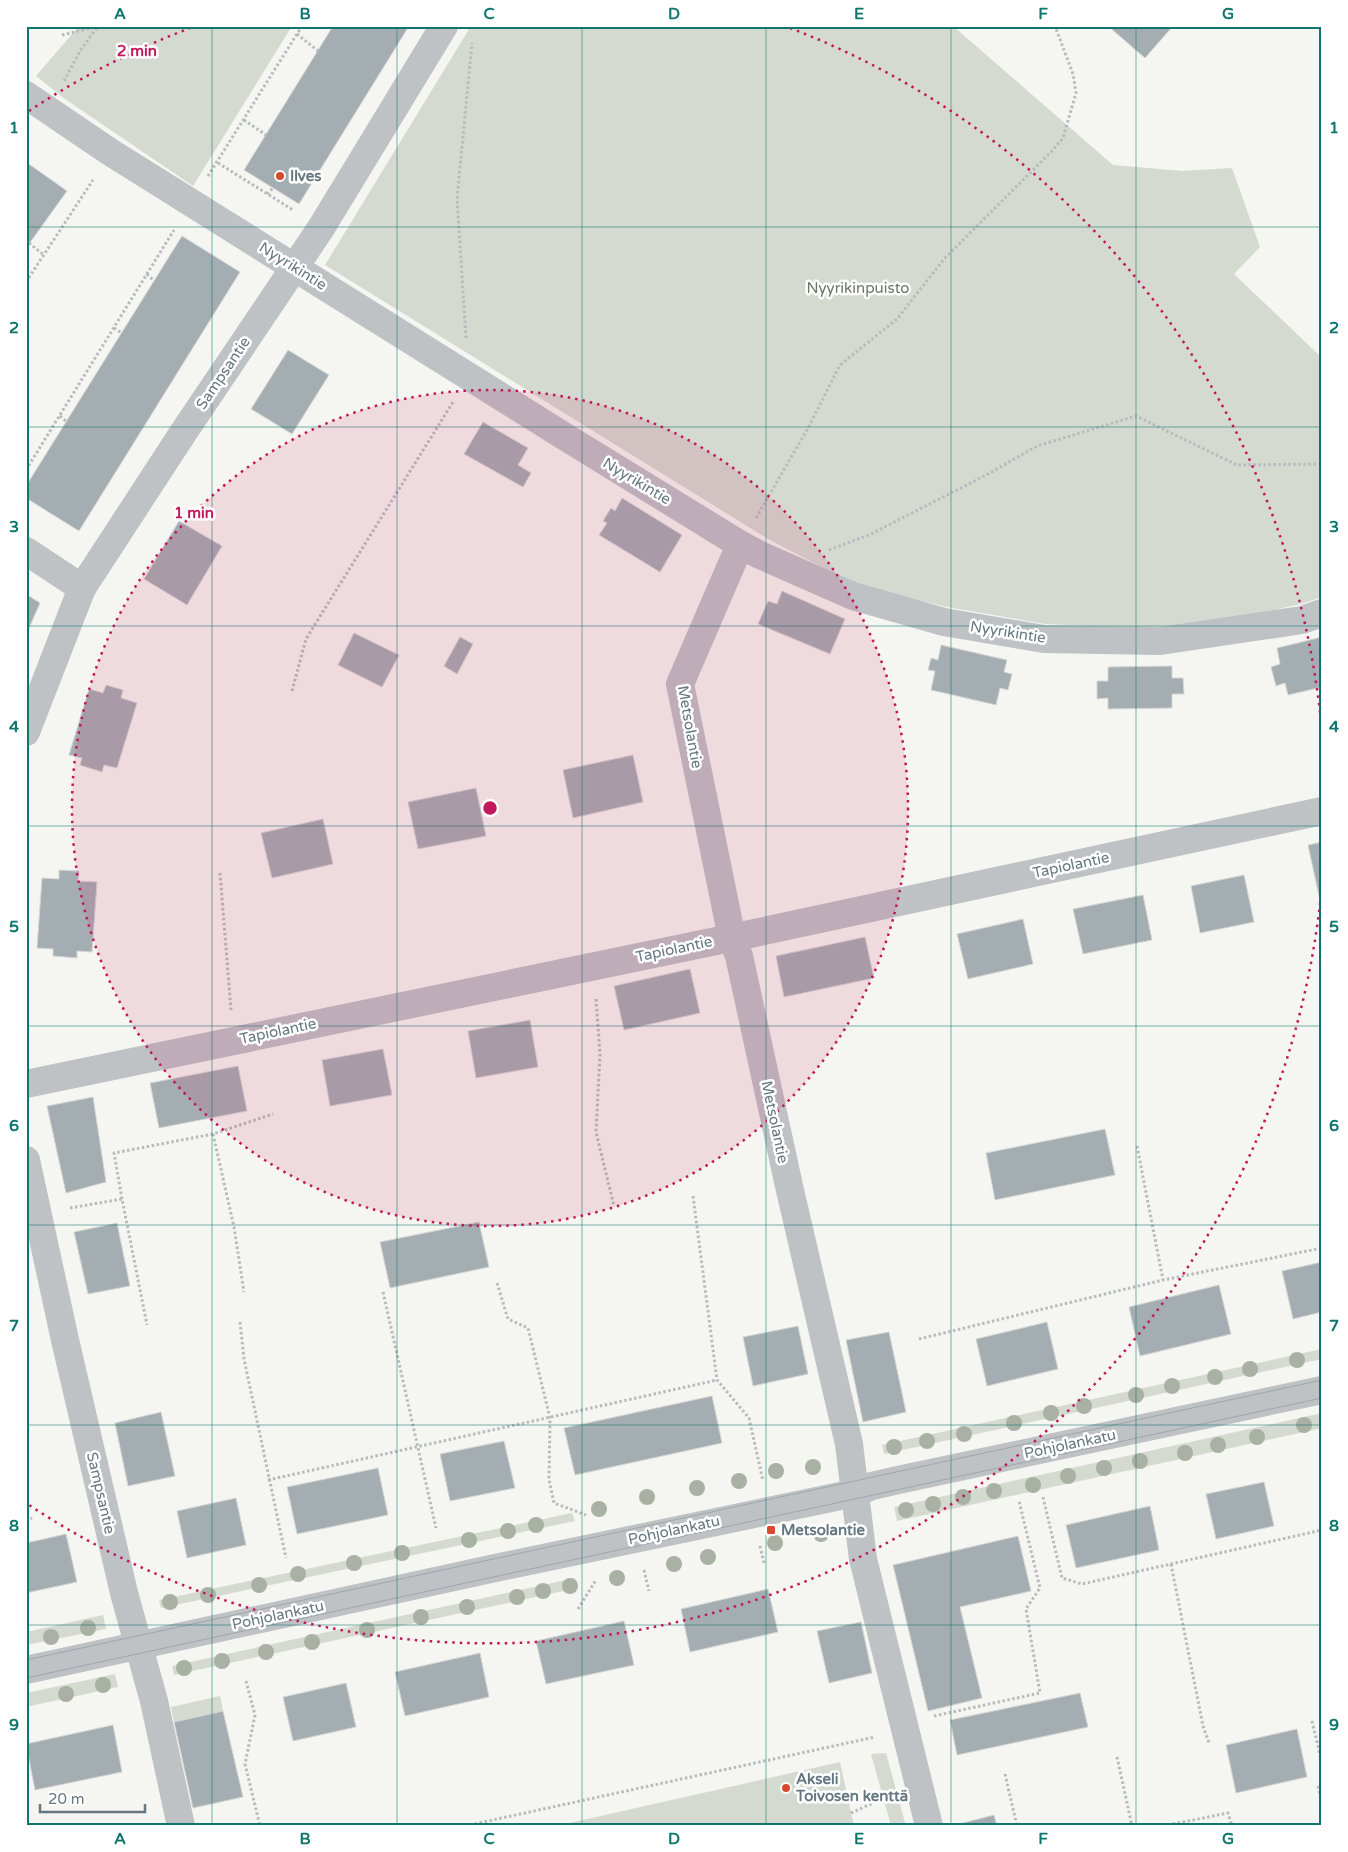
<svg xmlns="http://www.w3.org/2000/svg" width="1348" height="1852" font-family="'Varela Round',sans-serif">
	<rect width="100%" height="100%" fill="#f5f5f1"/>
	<g fill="#d5dad1">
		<path d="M79 26H292L193 186 65 99 36 76Z"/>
		<path d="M471 26H953L1113 165 1183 171 1232 168 1260 247 1234 274 1322 358V597L1301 604 1204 625 1160 629 1045 624 947 607 858 586 768 539 325 265Z"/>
		<path d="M1322 1349V1359L884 1454 882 1445Z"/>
		<path d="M1322 1413V1428L897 1521 894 1507Z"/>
		<path d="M572 1513 575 1521 161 1608 159 1600Z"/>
		<path d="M575 1578 577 1588 174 1675 172 1666Z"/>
		<path d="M103 1615 106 1629 26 1645V1632Z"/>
		<path d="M115 1674 118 1687 26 1707V1693Z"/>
		<path d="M220 1696 223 1711 174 1722 171 1707Z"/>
		<path d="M886 1753 906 1826H891L871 1754Z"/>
		<path d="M840 1762 854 1826H556Z"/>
	</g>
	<g fill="#a4aeb2" stroke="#d6d6d4">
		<path d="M333 26H409L299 204 244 170Z"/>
		<path d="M1108 26H1173L1145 58Z"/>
		<path d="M26 162 67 191 26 248Z"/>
		<path d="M182 236 240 272 79 531 26 498V486Z"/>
		<path d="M288 350 329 375 292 434 251 409Z"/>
		<path d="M483 422 528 448 518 465 531 473 523 487 464 454Z"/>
		<path d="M622 498 682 535 660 572 599 535 607 523 603 521 611 508 615 511Z"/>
		<path d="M179 521 222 546 187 605 144 579Z"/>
		<path d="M782 591 845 619 830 654 758 624 768 601 777 604Z"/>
		<path d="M26 594 40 603 26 635Z"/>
		<path d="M354 633 399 655 382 687 338 665Z"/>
		<path d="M460 637 473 644 457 674 444 666Z"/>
		<path d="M1322 637V687L1288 695 1285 683 1276 686 1271 667 1280 664 1277 648Z"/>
		<path d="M941 645 1007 660 1004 672 1012 674 1008 690 1000 688 996 705 931 690 935 671 928 670 931 658 938 660Z"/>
		<path d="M1172 666V678H1183L1184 694H1172V708L1108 709V698L1097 699V681H1108V667Z"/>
		<path d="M106 685 123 690 121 698 137 703 117 768 104 765 102 772 80 765 82 758 69 755 89 689 103 693Z"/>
		<path d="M633 755 643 802 573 818 563 770Z"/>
		<path d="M476 788 486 836 418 849 408 802Z"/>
		<path d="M323 819 333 864 272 878 261 833Z"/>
		<path d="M1322 842V896H1319L1308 845Z"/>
		<path d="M59 870 79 871 78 881 97 882 92 952 77 951V958L53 956V949L37 948 42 878 59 879Z"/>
		<path d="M1244 875 1254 922 1200 933 1191 886Z"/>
		<path d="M1143 895 1152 940 1083 954 1073 909Z"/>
		<path d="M1023 919 1033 964 968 979 957 934Z"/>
		<path d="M865 937 874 978 784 997 776 956Z"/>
		<path d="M690 969 700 1013 624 1030 614 986Z"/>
		<path d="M530 1020 538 1067 476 1078 468 1031Z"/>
		<path d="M383 1049 392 1095 330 1106 322 1060Z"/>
		<path d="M238 1066 247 1111 159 1128 150 1083Z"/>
		<path d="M93 1097 106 1182 66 1193 47 1106Z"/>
		<path d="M1105 1129 1115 1175 995 1200 986 1153Z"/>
		<path d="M479 1222 489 1267 390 1288 380 1242Z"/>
		<path d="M117 1223 130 1286 88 1294 74 1232Z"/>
		<path d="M1322 1262V1312L1293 1319 1282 1271Z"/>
		<path d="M1219 1285 1231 1334 1140 1356 1129 1307Z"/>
		<path d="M1047 1322 1058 1369 987 1386 976 1339Z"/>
		<path d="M798 1326 808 1374 753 1386 743 1337Z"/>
		<path d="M889 1332 906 1412 863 1422 846 1340Z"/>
		<path d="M712 1396 722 1443 575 1475 564 1428Z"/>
		<path d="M161 1412 175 1476 128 1486 115 1423Z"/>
		<path d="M504 1441 515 1488 450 1501 440 1454Z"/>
		<path d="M378 1468 388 1515 297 1534 287 1487Z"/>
		<path d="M1264 1482 1274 1526 1216 1539 1206 1494Z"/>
		<path d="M236 1498 246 1545 187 1558 177 1511Z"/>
		<path d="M1150 1506 1159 1550 1076 1568 1066 1525Z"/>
		<path d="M66 1534 77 1582 26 1593V1543Z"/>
		<path d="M1018 1536 1031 1591 960 1607 982 1698 928 1711 893 1565Z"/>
		<path d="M768 1589 778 1632 690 1652 681 1609Z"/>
		<path d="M624 1621 634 1665 546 1684 536 1641Z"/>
		<path d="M861 1622 872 1673 829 1683 817 1631Z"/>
		<path d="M480 1653 489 1697 405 1716 395 1672Z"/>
		<path d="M346 1683 356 1727 293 1741 283 1697Z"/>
		<path d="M1080 1693 1088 1727 957 1755 950 1720Z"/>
		<path d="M223 1711 243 1797 193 1808 174 1722Z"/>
		<path d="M113 1725 122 1772 35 1790 26 1744Z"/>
		<path d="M1297 1729 1307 1777 1236 1793 1226 1745Z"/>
		<path d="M994 1815 997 1826H951Z"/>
	</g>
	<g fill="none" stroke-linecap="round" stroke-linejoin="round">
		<g stroke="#b8bbbd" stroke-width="3" stroke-dasharray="2.5 2.5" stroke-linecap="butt">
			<path d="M297 34 318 51"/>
			<path d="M62 35 96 27"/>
			<path d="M64 81 80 51 98 26"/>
			<path d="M244 120 266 135"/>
			<path d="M218 163 293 210"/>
			<path d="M208 176 302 26"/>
			<path d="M267 194 273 188"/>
			<path d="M29 243 44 255"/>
			<path d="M147 274 154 281"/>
			<path d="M26 282 93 180"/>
			<path d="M114 328 122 333"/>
			<path d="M466 338 457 199 472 43"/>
			<path d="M60 416 67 422"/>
			<path d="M26 470 174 230"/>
			<path d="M756 518 808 428 840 365 897 319 944 259 1051 152 1063 138 1076 93 1073 74 1055 26"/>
			<path d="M829 550 871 534 990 473 1037 446 1136 416 1237 465 1322 464"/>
			<path d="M292 691 306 639 453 402"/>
			<path d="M26 813 27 814"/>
			<path d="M220 873 231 1010"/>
			<path d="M596 999 600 1054 596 1132 614 1206"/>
			<path d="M213 1134 234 1227 244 1292"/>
			<path d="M1137 1146 1163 1280"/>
			<path d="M693 1196 717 1380 749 1418 763 1481"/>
			<path d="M122 1199 114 1153 213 1134 273 1114"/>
			<path d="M70 1208 122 1199 147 1325"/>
			<path d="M497 1283 508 1319 528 1328 550 1418 549 1480 554 1503 586 1515"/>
			<path d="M383 1292 436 1528"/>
			<path d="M240 1322 244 1359 286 1558"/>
			<path d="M919 1339 1163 1280 1322 1248"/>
			<path d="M268 1480 717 1380"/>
			<path d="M1043 1497 1062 1578 1082 1584 1322 1530"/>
			<path d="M26 1521 32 1518"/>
			<path d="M760 1546 764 1563"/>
			<path d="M1171 1564 1203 1726 1209 1743"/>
			<path d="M644 1570 649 1591"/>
			<path d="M578 1609 596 1580"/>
			<path d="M246 1681 255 1715 245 1764 260 1826"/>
			<path d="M934 1716 1040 1693 1026 1609 1040 1588 1019 1501"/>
			<path d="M1312 1721 1322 1763"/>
			<path d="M1117 1757 1132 1826"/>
			<path d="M1005 1774 1017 1826"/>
			<path d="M1318 1786 1322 1801"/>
			<path d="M851 1813 875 1802 890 1798"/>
			<path d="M465 1826 875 1737"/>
			<path d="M1163 1826 1228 1813 1232 1826"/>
		</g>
		<g stroke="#bec2c5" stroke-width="28">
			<path d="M26 95 110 152 559 433 741 545 760 555 853 596 944 622 1044 639 1160 641 1302 620 1322 613"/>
			<path d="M741 545 733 561 680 684 732 938 739 956 789 1186 849 1444 863 1559 929 1826"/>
			<path d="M26 551 82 588"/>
			<path d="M26 732 82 588 183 433 321 228 444 26"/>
			<path d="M26 1084 750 934 1322 811"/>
			<path d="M26 1160 65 1340 124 1593 154 1701 181 1826"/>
		</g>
		<path stroke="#bec2c5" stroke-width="28" d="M26 1670 500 1567 855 1493 872 1486 898 1480 1322 1390"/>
		<g stroke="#9fa6aa" stroke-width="1">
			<path d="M26 1660 1322 1380"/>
			<path d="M26 1678 1322 1398"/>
		</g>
	</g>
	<g fill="#a8b1a3">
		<circle cx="1297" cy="1360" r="8"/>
		<circle cx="1250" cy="1369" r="8"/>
		<circle cx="1215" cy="1377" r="8"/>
		<circle cx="1172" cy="1386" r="8"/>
		<circle cx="1136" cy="1395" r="8"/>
		<circle cx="1084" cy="1406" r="8"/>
		<circle cx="1051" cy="1413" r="8"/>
		<circle cx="1014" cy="1423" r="8"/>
		<circle cx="1304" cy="1425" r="8"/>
		<circle cx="964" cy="1434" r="8"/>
		<circle cx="1257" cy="1437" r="8"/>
		<circle cx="927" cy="1441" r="8"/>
		<circle cx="1218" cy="1445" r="8"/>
		<circle cx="894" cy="1447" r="8"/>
		<circle cx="1185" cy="1453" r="8"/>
		<circle cx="1140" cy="1461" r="8"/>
		<circle cx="813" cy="1467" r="8"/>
		<circle cx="1104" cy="1468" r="8"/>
		<circle cx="776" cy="1471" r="8"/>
		<circle cx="1068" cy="1476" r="8"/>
		<circle cx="739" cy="1481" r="8"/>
		<circle cx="1033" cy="1485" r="8"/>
		<circle cx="697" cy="1488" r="8"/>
		<circle cx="994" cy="1491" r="8"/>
		<circle cx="647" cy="1497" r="8"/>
		<circle cx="963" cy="1497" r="8"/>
		<circle cx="933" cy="1504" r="8"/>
		<circle cx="599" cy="1509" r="8"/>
		<circle cx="906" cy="1510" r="8"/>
		<circle cx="536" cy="1525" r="8"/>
		<circle cx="508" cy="1531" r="8"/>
		<circle cx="821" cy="1534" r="8"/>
		<circle cx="469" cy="1540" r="8"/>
		<circle cx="775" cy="1543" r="8"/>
		<circle cx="402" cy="1553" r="8"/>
		<circle cx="708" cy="1557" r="8"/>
		<circle cx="354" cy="1563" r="8"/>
		<circle cx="674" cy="1564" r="8"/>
		<circle cx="298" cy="1574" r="8"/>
		<circle cx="617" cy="1578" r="8"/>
		<circle cx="259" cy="1585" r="8"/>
		<circle cx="570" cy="1586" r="8"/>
		<circle cx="543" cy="1591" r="8"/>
		<circle cx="208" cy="1595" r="8"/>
		<circle cx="517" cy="1597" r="8"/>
		<circle cx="170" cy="1602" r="8"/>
		<circle cx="467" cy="1607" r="8"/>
		<circle cx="421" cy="1617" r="8"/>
		<circle cx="88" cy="1628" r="8"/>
		<circle cx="367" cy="1630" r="8"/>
		<circle cx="51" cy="1637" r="8"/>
		<circle cx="312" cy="1642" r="8"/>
		<circle cx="266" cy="1652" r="8"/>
		<circle cx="222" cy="1661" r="8"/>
		<circle cx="184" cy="1668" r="8"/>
		<circle cx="103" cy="1685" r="8"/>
		<circle cx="66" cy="1694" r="8"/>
	</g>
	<path fill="none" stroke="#0f766e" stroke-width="1" stroke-opacity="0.55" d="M212 26V1826M397 26V1826M582 26V1826M766 26V1826M951 26V1826M1136 26V1826M26 227H1322M26 427H1322M26 626H1322M26 826H1322M26 1026H1322M26 1225H1322M26 1425H1322M26 1625H1322"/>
	<circle cx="490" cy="808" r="418" fill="#c2185b" fill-opacity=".12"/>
	<g fill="none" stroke="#c2185b" stroke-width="2.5" stroke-dasharray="2.5 5">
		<circle cx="490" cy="808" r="418"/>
		<path d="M1321 895A836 836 0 0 1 29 1505M29 111A836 836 0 0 1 190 28M790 28A836 836 0 0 1 1321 721"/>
	</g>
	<g fill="#da492d" stroke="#fff" stroke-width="2">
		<circle cx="280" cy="176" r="5"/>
		<rect x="766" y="1525" width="10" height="10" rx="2.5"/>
		<circle cx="786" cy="1788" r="5"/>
	</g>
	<g text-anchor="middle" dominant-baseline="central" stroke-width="5" stroke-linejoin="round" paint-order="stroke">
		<g font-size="15" font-weight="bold" fill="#657781" stroke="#fff" text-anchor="start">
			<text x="290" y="176">Ilves</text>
			<text x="781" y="1530">Metsolantie</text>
			<text x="796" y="1779">Akseli<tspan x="796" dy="17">Toivosen kenttä</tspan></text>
		</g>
		<g font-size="15" fill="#657781" stroke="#fff">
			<text transform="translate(293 266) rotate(32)">Nyyrikintie</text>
			<text transform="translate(223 373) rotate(-56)">Sampsantie</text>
			<text transform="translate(637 481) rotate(31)">Nyyrikintie</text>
			<text transform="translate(1008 632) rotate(9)">Nyyrikintie</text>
			<text transform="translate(690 727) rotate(80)">Metsolantie</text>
			<text transform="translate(1071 865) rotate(-12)">Tapiolantie</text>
			<text transform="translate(674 949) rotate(-12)">Tapiolantie</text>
			<text transform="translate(278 1031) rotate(-12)">Tapiolantie</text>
			<text transform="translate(775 1122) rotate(78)">Metsolantie</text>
			<text transform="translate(1070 1444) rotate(-12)">Pohjolankatu</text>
			<text transform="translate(101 1493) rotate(77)">Sampsantie</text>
			<text transform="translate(674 1530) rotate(-12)">Pohjolankatu</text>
			<text transform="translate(278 1615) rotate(-12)">Pohjolankatu</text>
		</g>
		<g font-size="15" fill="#697964" stroke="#fff">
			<text x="858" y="288">Nyyrikinpuisto</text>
		</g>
	</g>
	<circle cx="490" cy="808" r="8" fill="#c2185b" stroke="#fff" stroke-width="2.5"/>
	<g font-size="15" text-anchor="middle" font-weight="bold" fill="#c2185b" stroke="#fff" stroke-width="5" stroke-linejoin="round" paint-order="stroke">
		<text x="137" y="56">2 min</text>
		<text x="194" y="518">1 min</text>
	</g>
	<rect width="1348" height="1852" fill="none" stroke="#ffffff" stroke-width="55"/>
	<path d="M40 1804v8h105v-8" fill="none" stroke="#657781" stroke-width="2.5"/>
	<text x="48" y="1804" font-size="15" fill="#657781" stroke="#ffffff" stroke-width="4" paint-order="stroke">20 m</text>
	<rect x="28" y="28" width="1292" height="1796" fill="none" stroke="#0f766e" stroke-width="2"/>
	<g font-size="16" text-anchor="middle" font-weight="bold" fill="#0f766e">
		<text x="120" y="19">A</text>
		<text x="305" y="19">B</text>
		<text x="489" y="19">C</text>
		<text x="674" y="19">D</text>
		<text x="859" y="19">E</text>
		<text x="1043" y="19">F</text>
		<text x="1228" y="19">G</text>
		<text x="14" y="133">1</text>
		<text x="1334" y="133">1</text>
		<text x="14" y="333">2</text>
		<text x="1334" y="333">2</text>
		<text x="14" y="532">3</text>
		<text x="1334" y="532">3</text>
		<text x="14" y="732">4</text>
		<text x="1334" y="732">4</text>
		<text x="14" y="932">5</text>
		<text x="1334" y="932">5</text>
		<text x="14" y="1131">6</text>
		<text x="1334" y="1131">6</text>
		<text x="14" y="1331">7</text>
		<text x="1334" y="1331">7</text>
		<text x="14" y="1531">8</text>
		<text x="1334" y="1531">8</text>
		<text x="14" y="1730">9</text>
		<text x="1334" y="1730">9</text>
		<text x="120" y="1844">A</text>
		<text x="305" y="1844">B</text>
		<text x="489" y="1844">C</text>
		<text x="674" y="1844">D</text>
		<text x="859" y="1844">E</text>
		<text x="1043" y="1844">F</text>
		<text x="1228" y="1844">G</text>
	</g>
</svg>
